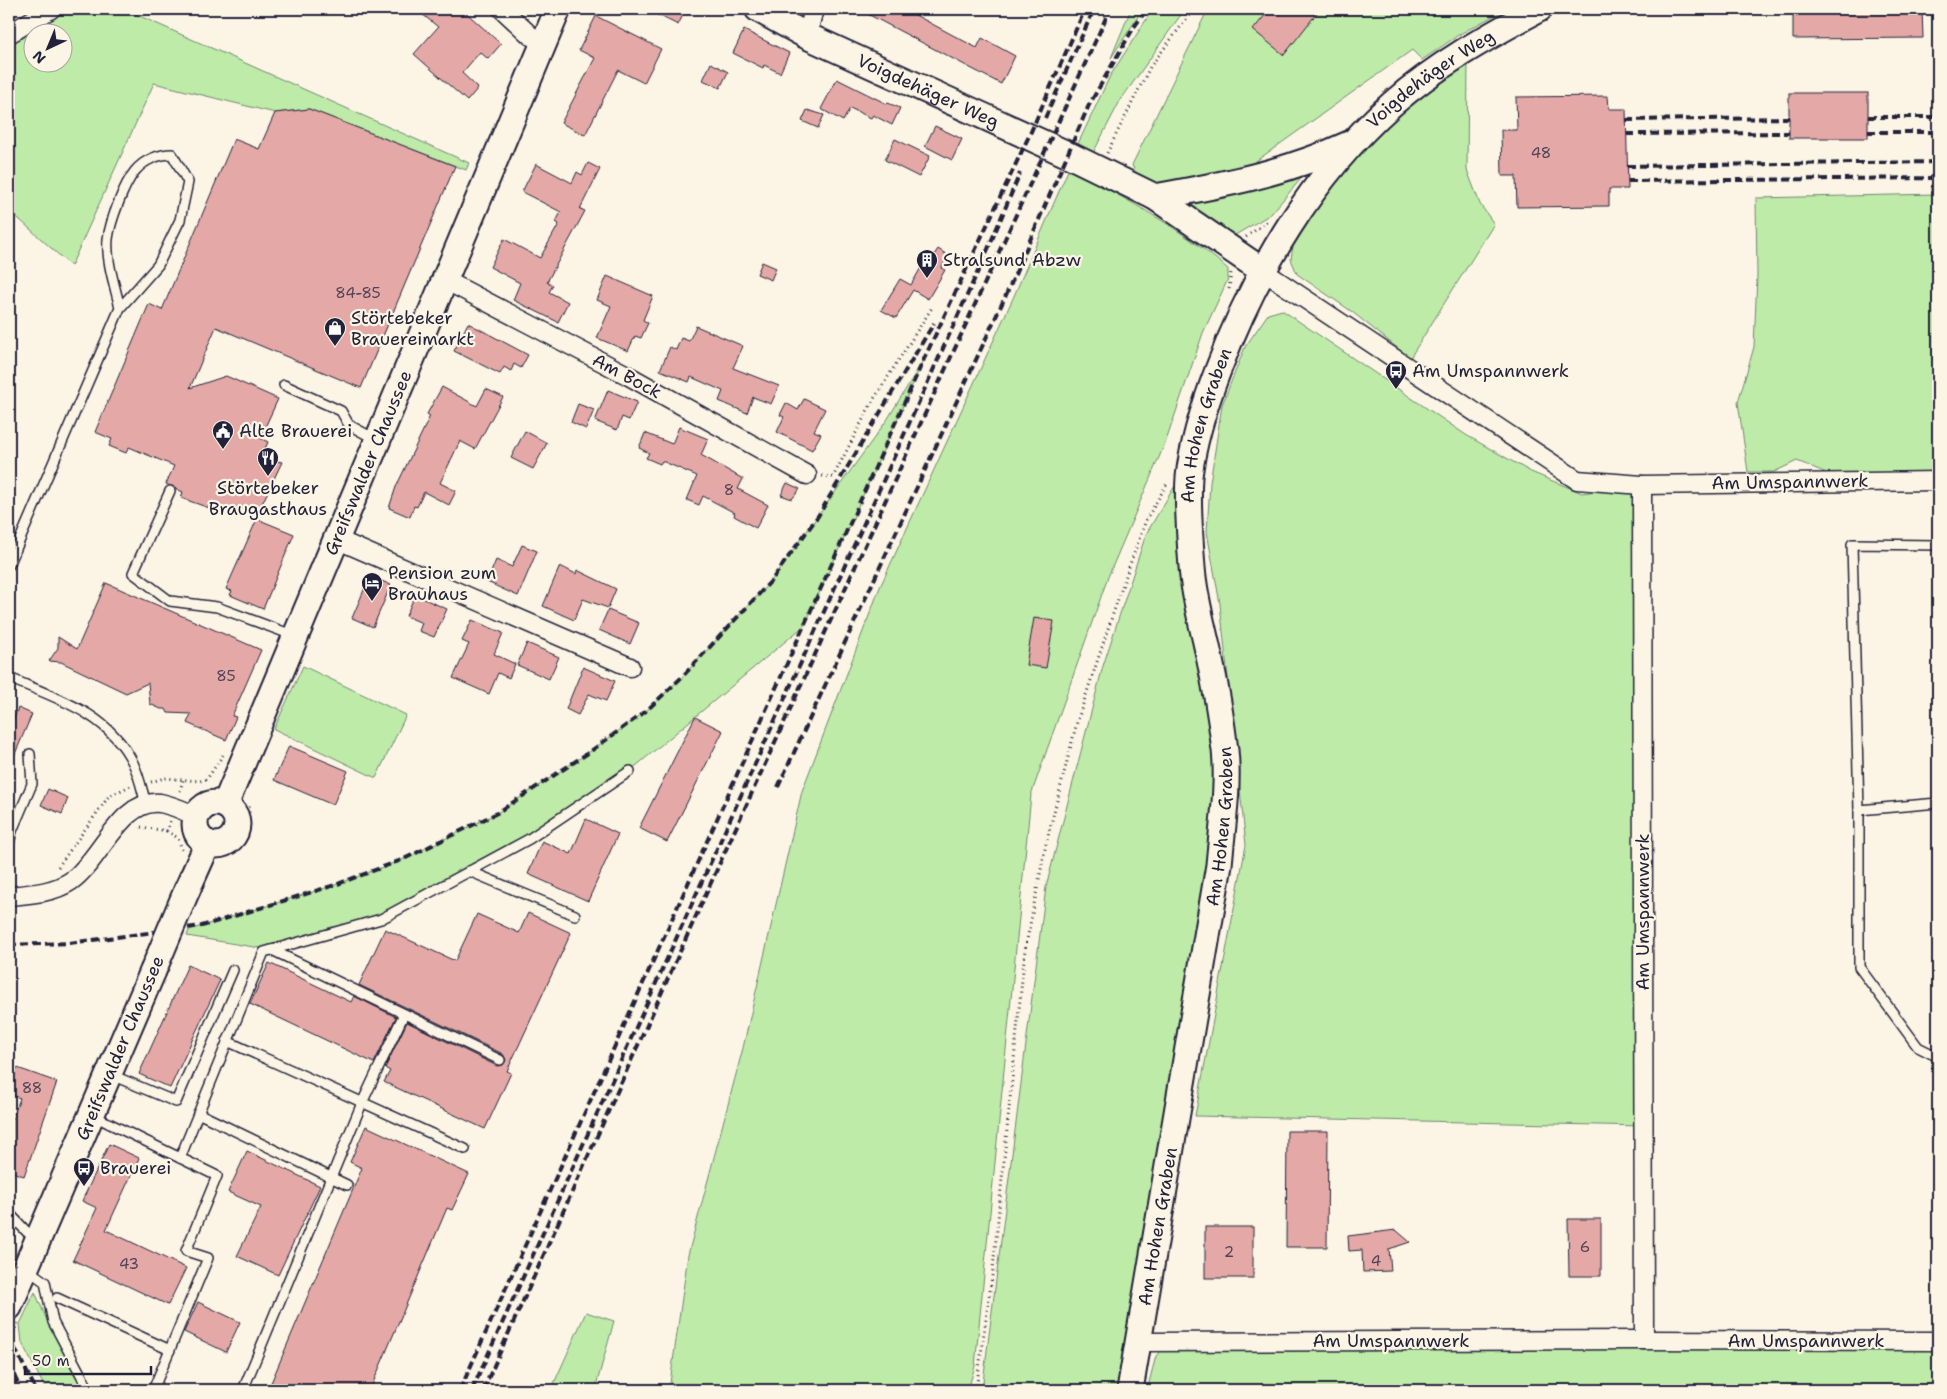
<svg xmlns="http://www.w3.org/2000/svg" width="1947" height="1399" font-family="'Shantell Sans',sans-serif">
	<rect width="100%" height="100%" fill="#fcf5e5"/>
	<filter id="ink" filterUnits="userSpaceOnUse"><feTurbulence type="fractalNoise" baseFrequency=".02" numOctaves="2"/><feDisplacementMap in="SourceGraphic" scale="10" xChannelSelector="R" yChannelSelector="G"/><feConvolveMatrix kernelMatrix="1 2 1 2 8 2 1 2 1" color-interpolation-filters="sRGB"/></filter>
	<g filter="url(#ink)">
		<g fill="#beeba8" stroke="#708672" fill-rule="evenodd">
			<path d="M62 9H124L469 163 466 170 309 109 275 113 154 83 71 266 9 210V41ZM32 32H62V62H32Z"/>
			<path d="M1131 9H1143L1111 58Z"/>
			<path d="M1153 9H1185L1120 101 1092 155 1076 148 1110 76Z"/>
			<path d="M1208 9H1506L1460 34 1422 60 1412 50 1242 171 1155 187 1136 174 1132 165Z"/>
			<path d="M1468 60 1467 170 1480 204 1494 224 1410 358 1351 311 1297 274 1291 259 1293 246 1298 235 1350 161 1418 94Z"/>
			<path d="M1069 168C1124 198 1180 227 1228 269V279L1203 333 1166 441 1108 577 1031 795 975 1366 968 1390H669L688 1255 743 1048 802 791 880 587 1014 296Z"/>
			<path d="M1305 174 1271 214 1230 238 1181 200Z"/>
			<path d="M1938 194V474H1829L1797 461 1774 472H1748L1738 402 1754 347 1757 275 1756 198Z"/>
			<path d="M1282 310 1466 435 1531 472 1582 493 1642 485 1643 1126 1195 1116 1246 845 1220 604 1207 532 1210 483 1222 405 1245 347 1268 314Z"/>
			<path d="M924 359 805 625 630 771 529 839 381 919 272 950 187 936 189 930 335 885 404 859 497 813 588 753 646 711 682 677 771 581 887 420Z"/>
			<path d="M1179 479 1210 705 1216 769 1213 836 1118 1390H982L1046 887 1103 666 1146 534Z"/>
			<path d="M303 666 406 715 376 778 274 729Z"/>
			<path d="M35 1292 47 1320 83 1390H46L22 1343 20 1324Z"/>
			<path d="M586 1312 614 1321 595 1390H551Z"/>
			<path d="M1938 1341V1390H1147L1156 1356 1162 1349Z"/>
		</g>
		<g fill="#e4a9a7" stroke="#22223b">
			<path d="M416 9H462L501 44 488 59 480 52 462 73 478 88 467 101 414 54 438 27Z"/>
			<path d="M646 9H686L678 25Z"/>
			<path d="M858 9H904L977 48 982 38 1015 56 1001 84Z"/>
			<path d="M1270 9H1320L1284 55 1253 30Z"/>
			<path d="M1793 9H1922L1923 38 1793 39Z"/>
			<path d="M596 16 661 49 644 83 618 70 585 135 561 123 595 58 579 50Z"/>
			<path d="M744 30 789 53 780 73 764 65 763 68 733 53Z"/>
			<path d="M711 63 728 72 720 88 703 80Z"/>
			<path d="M837 79 887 104 888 103 900 108 892 125 873 115 871 118 850 108 843 121 821 109Z"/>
			<rect x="1789" y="93" width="79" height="45"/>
			<path d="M1608 96 1609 109H1626L1628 189H1609V206L1517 207 1516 176H1502L1501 130H1517L1516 97Z"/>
			<path d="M309 109 455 166 361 388 216 327 190 388 226 376 278 399 260 438 268 442 261 458 282 462 260 508 212 509 181 498 183 492 166 484 174 466 129 447 126 453 109 446 112 439 95 432 149 304 162 310 234 139 259 149 275 113Z"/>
			<path d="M807 110 824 115 818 128 802 121Z"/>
			<path d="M935 126 962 139 952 160 925 146Z"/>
			<path d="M895 139 930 156 919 177 885 160Z"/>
			<path d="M588 163 600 169 580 209 585 211 547 282 553 285 549 292 568 302 558 322 513 300 520 283 490 267 504 239 540 258 559 224 556 222 561 212 522 192 536 164 572 183 577 172 582 175Z"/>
			<path d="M938 249 949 256 941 268 945 270 928 299 913 290 896 318 881 310 900 279 911 285 926 259 930 261Z"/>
			<path d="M762 262 776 268 771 280 757 274Z"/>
			<path d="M607 276 653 296 643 320 648 323 641 338 635 336 628 351 597 338 611 306 597 300Z"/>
			<path d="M468 323 528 355 521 368 514 364 511 371 504 367 500 374 454 351Z"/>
			<path d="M696 326 743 346 733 368 779 386 771 404 753 397 747 413 719 401 723 391 691 377 689 382 660 370 670 347 676 350 681 338 689 341Z"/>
			<path d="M442 387 477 406 486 389 503 397 475 449 460 441 440 483 456 491 449 505 424 492 417 507 414 506 410 517 389 508 396 487 430 416 427 414Z"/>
			<path d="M608 390 637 402 629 420 622 417 617 430 595 421Z"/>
			<path d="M804 399 825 409 814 431 821 434 812 450 777 432 784 417 780 415 786 403 798 410Z"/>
			<path d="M578 404 594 410 586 429 571 422Z"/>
			<path d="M679 427 708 439 701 455 743 479 738 489 768 505 756 528 734 516 735 513 703 496 699 505 687 500 697 476 662 461 660 464 646 458 649 453 639 448 645 433 672 444Z"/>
			<path d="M525 431 547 443 533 469 511 458Z"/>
			<path d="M787 483 800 489 792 499 781 495Z"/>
			<path d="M257 519 294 534 263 609 230 595 232 591 226 589Z"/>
			<path d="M522 545 537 551 518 596 487 582 496 560 512 567Z"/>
			<path d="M560 566 576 574 577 570 616 589 608 608 583 599 574 620 543 606Z"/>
			<path d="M370 576 391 585 373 627 352 618Z"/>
			<path d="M106 583 261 650 232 716 236 717 226 740 187 723 191 714 168 713 166 709H161L150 704 148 683 126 693 61 662 49 661 58 648V637L77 649Z"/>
			<path d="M415 595 447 609 434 637 419 631 422 623 406 616Z"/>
			<path d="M608 610 639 623 630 644 599 630Z"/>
			<path d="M1034 618 1054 621 1046 668 1026 665Z"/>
			<path d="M472 620 503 633 494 654 515 664 509 678 498 673 489 694 453 678 469 644 462 641Z"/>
			<path d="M527 643 559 657 549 679 517 665Z"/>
			<path d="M583 667 615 681 606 701 589 694 578 715 566 709Z"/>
			<path d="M18 708 32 714 9 768V731Z"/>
			<path d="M695 717 723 731 667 842 639 828Z"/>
			<path d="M289 746 348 771 333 805 274 780Z"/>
			<path d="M48 789 68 798 62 814 41 805Z"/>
			<path d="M586 819 618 834 588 901 528 874 542 841 571 854Z"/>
			<path d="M528 913 571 933 507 1071 511 1073 485 1129 384 1082 390 1071 385 1068 407 1022 497 1066 503 1065 506 1060 503 1054 359 985 385 929 455 961 477 914 519 933Z"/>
			<path d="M269 963 351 1002 354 996 396 1017 374 1063 250 1004Z"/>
			<path d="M188 965 220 980 170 1088 139 1074Z"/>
			<path d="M9 1065 57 1082 24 1176 9 1171V1129L20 1098 9 1094Z"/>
			<path d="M366 1126 469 1174 452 1210 447 1208 370 1390H268L362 1168 350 1162Z"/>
			<path d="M1287 1131H1328L1327 1247H1286Z"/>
			<path d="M109 1144 139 1158 106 1230 186 1268 168 1305 73 1260 97 1208 82 1201Z"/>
			<path d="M247 1151 320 1186 278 1275 237 1256 261 1207 228 1192Z"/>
			<path d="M1568 1219H1601V1276H1569Z"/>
			<rect x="1205" y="1227" width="48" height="51"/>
			<path d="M1396 1230 1410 1242 1389 1249 1391 1271 1363 1272 1362 1250 1349 1251 1348 1236Z"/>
			<path d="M198 1302 240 1322 226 1352 184 1332Z"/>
		</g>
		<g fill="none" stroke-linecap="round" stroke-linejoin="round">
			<g stroke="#22223b" stroke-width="12">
				<g id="lane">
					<path d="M284 385 341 411 349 425 375 439"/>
					<path d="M170 491 133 573 170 601 217 607 295 636"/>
					<path d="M1938 545 1852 544 1859 810V967L1918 1047 1938 1057"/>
					<path d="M9 565 120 308 158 265 180 220 188 182 172 154C159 154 144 160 135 171 124 184 110 222 108 239 106 261 115 286 120 308"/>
					<path d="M9 678C56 698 109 713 133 763 139 775 142 790 146 804"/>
					<path d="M1859 810 1938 803"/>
					<path d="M9 844 12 831 32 784 30 754"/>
					<path d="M469 871 575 915"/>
					<path d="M272 950 500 1060"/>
					<path d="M227 1041 465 1149"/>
					<path d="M109 1074 176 1102 233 970"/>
					<path d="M198 1113 347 1185"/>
					<path d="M92 1115 217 1176 186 1251 208 1258 153 1390"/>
					<path d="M180 1158 264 952 381 919 529 839 630 771"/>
					<path d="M9 1213 27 1232 37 1237"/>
					<path d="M27 1269 45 1282 53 1322 89 1390"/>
					<path d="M57 1298 170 1350"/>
					<path d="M243 1390 362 1103 404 1014"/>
				</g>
			</g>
			<g stroke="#22223b" stroke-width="21">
				<g id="street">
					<path d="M502 9 531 36 545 44"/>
					<path d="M9 34 51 9"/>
					<path d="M807 36 814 9"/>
					<path d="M1263 271 1577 480 1642 485 1938 481"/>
					<path d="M445 280 627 375 807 475"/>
					<path d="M1642 485 1644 1340"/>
					<path d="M336 539 630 667"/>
					<path d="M9 896C30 894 53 893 71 881 100 861 121 798 160 803 172 805 185 811 196 816"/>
					<path d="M1139 1342 1644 1340 1938 1341"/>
				</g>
			</g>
			<g stroke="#22223b" stroke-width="29">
				<g id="secondary">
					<path id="s1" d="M758 9 807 36 1069 155 1155 197 1263 271"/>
					<path d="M1155 197C1222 185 1286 173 1349 144"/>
					<circle cx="216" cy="824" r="21"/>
					<path id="s2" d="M225 805 558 9"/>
					<path d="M187 890 208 843"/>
					<path d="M9 1307 153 971"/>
					<path id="s3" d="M1130 1390 1219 865C1222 829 1229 786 1225 750 1221 717 1215 683 1208 651 1202 623 1194 596 1192 567 1190 541 1187 503 1189 477 1193 440 1205 404 1218 370 1255 272 1312 175 1392 104 1435 66 1488 36 1539 9"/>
				</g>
			</g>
			<g stroke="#22223b" stroke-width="3" stroke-dasharray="1 4" stroke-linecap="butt">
				<path d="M1107 153 1150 67 1194 9"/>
				<path d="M1246 237 1269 220"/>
				<path d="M1229 289 1231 272"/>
				<path d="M822 476 833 477 872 402 933 306"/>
				<path d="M151 782 164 778 200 781 207 779 223 755"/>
				<path d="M180 791 183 780"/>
				<path d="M170 821 167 831 178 838 182 850"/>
				<path d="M141 827 167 831"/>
				<path d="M226 853C250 843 247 825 250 803"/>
				<path d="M58 867 109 796 130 786"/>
				<path d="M976 1390 993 1269 1025 950 1046 844 1077 722 1124 581 1146 520 1168 482"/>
			</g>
			<use href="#lane" stroke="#fcf5e5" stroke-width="9"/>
			<use href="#street" stroke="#fcf5e5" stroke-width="18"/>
			<use href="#secondary" stroke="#fcf5e5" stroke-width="25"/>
			<g stroke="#22223b" stroke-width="4" stroke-dasharray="8 4" stroke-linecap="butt">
				<path d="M1868 117H1938"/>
				<path d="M1045 118 1094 9"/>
				<path d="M1626 120 1789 118"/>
				<path d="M1868 132H1938"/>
				<path d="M1627 134 1789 133"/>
				<path d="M1627 166 1938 162"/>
				<path d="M1628 181 1938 178"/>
				<path d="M778 787 1006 295 1089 105 1134 27 1147 9"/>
				<path d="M9 945 69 943 202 926 335 885 404 859 497 813 588 753 646 711 682 677 771 581 818 516 934 323"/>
				<path d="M9 1337 36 1390"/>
				<path d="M9 1365 21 1390"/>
				<path d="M460 1390 924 359 1029 136 1085 9"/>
				<path d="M472 1390 988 249 1020 173"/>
				<path d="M483 1390 723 856 1110 9"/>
			</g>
			<g stroke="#22223b" stroke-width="29" stroke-linecap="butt">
				<path id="secondary-bridge" d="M153 971 187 890"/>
			</g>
			<path stroke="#22223b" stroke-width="3" stroke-dasharray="1 4" stroke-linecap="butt" d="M9 1342 18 1322"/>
			<use href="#secondary-bridge" stroke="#fcf5e5" stroke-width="25"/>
		</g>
	</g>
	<defs>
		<g id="building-pin" transform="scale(1.125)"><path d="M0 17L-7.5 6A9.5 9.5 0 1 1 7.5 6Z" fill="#22223b" stroke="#fcf5e5"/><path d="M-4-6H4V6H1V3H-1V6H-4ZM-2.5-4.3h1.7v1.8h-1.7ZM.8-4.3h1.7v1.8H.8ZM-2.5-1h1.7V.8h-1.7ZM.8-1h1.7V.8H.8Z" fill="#fff"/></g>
		<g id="shop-pin" transform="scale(1.125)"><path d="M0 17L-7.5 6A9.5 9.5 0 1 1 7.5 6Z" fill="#22223b" stroke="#fcf5e5"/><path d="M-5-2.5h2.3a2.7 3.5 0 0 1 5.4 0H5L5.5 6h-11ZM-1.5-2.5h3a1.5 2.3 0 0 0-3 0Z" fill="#fff"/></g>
		<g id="bus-pin" transform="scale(1.125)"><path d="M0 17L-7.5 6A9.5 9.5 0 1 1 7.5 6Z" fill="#22223b" stroke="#fcf5e5"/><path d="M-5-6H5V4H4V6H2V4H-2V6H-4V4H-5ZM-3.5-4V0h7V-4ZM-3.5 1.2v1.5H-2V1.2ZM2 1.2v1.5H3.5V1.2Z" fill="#fff"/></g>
		<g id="civic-pin" transform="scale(1.125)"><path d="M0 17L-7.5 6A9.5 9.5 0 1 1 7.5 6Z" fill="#22223b" stroke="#fcf5e5"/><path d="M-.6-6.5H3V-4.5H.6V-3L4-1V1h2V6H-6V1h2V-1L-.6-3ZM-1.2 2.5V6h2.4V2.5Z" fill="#fff"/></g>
		<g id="restaurant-pin" transform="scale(1.125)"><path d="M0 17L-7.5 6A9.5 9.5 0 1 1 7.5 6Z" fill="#22223b" stroke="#fcf5e5"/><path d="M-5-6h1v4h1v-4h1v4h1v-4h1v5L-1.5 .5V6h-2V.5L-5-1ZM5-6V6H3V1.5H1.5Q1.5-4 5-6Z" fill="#fff"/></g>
		<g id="hotel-pin" transform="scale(1.125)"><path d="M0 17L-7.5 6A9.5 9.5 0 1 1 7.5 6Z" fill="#22223b" stroke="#fcf5e5"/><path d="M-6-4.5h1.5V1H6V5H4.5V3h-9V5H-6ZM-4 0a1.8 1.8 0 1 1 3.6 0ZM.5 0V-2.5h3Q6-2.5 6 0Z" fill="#fff"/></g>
	</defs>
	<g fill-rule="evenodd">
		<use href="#building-pin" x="927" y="260"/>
		<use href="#shop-pin" x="335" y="328"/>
		<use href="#bus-pin" x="1396" y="371"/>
		<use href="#civic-pin" x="223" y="431"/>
		<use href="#restaurant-pin" x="268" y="458"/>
		<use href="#hotel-pin" x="372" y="583"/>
		<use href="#bus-pin" x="84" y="1168"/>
	</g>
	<g text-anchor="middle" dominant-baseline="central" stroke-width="4.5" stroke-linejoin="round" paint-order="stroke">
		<g font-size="15" fill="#524456">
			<text x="1541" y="153">48</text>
			<text x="358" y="293">84-85</text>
			<text x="729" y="490">8</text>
			<text x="226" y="676">85</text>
			<text x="32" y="1088">88</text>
			<text x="1585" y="1247">6</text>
			<text x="1229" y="1252">2</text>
			<text x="1376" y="1261">4</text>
			<text x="129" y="1264">43</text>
		</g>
		<g font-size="18" fill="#22223b" stroke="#fcf5e5">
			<text stroke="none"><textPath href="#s3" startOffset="1402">Voigdehäger Weg</textPath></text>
			<text stroke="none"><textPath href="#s1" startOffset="189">Voigdehäger Weg</textPath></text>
			<text transform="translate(627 376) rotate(28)">Am Bock</text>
			<text stroke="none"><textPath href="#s3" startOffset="978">Am Hohen Graben</textPath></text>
			<text stroke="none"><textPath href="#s2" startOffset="371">Greifswalder Chaussee</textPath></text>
			<text transform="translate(1790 482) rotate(-1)">Am Umspannwerk</text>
			<text stroke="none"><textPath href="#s3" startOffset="571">Am Hohen Graben</textPath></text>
			<text transform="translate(1643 912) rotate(-90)">Am Umspannwerk</text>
			<text transform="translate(120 1048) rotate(-67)">Greifswalder Chaussee</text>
			<text stroke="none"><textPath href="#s3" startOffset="166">Am Hohen Graben</textPath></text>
			<text x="1391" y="1341">Am Umspannwerk</text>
			<text x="1806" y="1341">Am Umspannwerk</text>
		</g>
		<g font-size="18" fill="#22223b" stroke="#fcf5e5" text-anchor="start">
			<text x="943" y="260">Stralsund Abzw</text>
			<text x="351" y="318">Störtebeker<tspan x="351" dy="21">Brauereimarkt</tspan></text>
			<text x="1412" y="371">Am Umspannwerk</text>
			<text x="239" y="431">Alte Brauerei</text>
			<text x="268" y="488" text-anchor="middle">Störtebeker<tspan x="268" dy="21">Braugasthaus</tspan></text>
			<text x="388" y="573">Pension zum<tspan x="388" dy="21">Brauhaus</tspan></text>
			<text x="100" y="1168">Brauerei</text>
		</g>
	</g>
	<rect width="1947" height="1399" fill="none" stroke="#fcf5e5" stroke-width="30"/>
	<rect x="15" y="15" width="1917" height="1369" fill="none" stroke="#22223b" stroke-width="2" filter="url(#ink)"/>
	<g transform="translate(48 48) rotate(224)"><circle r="24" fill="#fcf5e5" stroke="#a5a1a1"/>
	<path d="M0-4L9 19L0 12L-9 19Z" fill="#22223b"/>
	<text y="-8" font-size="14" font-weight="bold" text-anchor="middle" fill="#22223b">N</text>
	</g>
	<path d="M25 1366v8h126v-8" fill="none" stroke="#22223b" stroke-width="2.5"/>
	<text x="32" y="1366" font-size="15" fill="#22223b" stroke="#fcf5e5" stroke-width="4" paint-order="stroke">50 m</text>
</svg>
